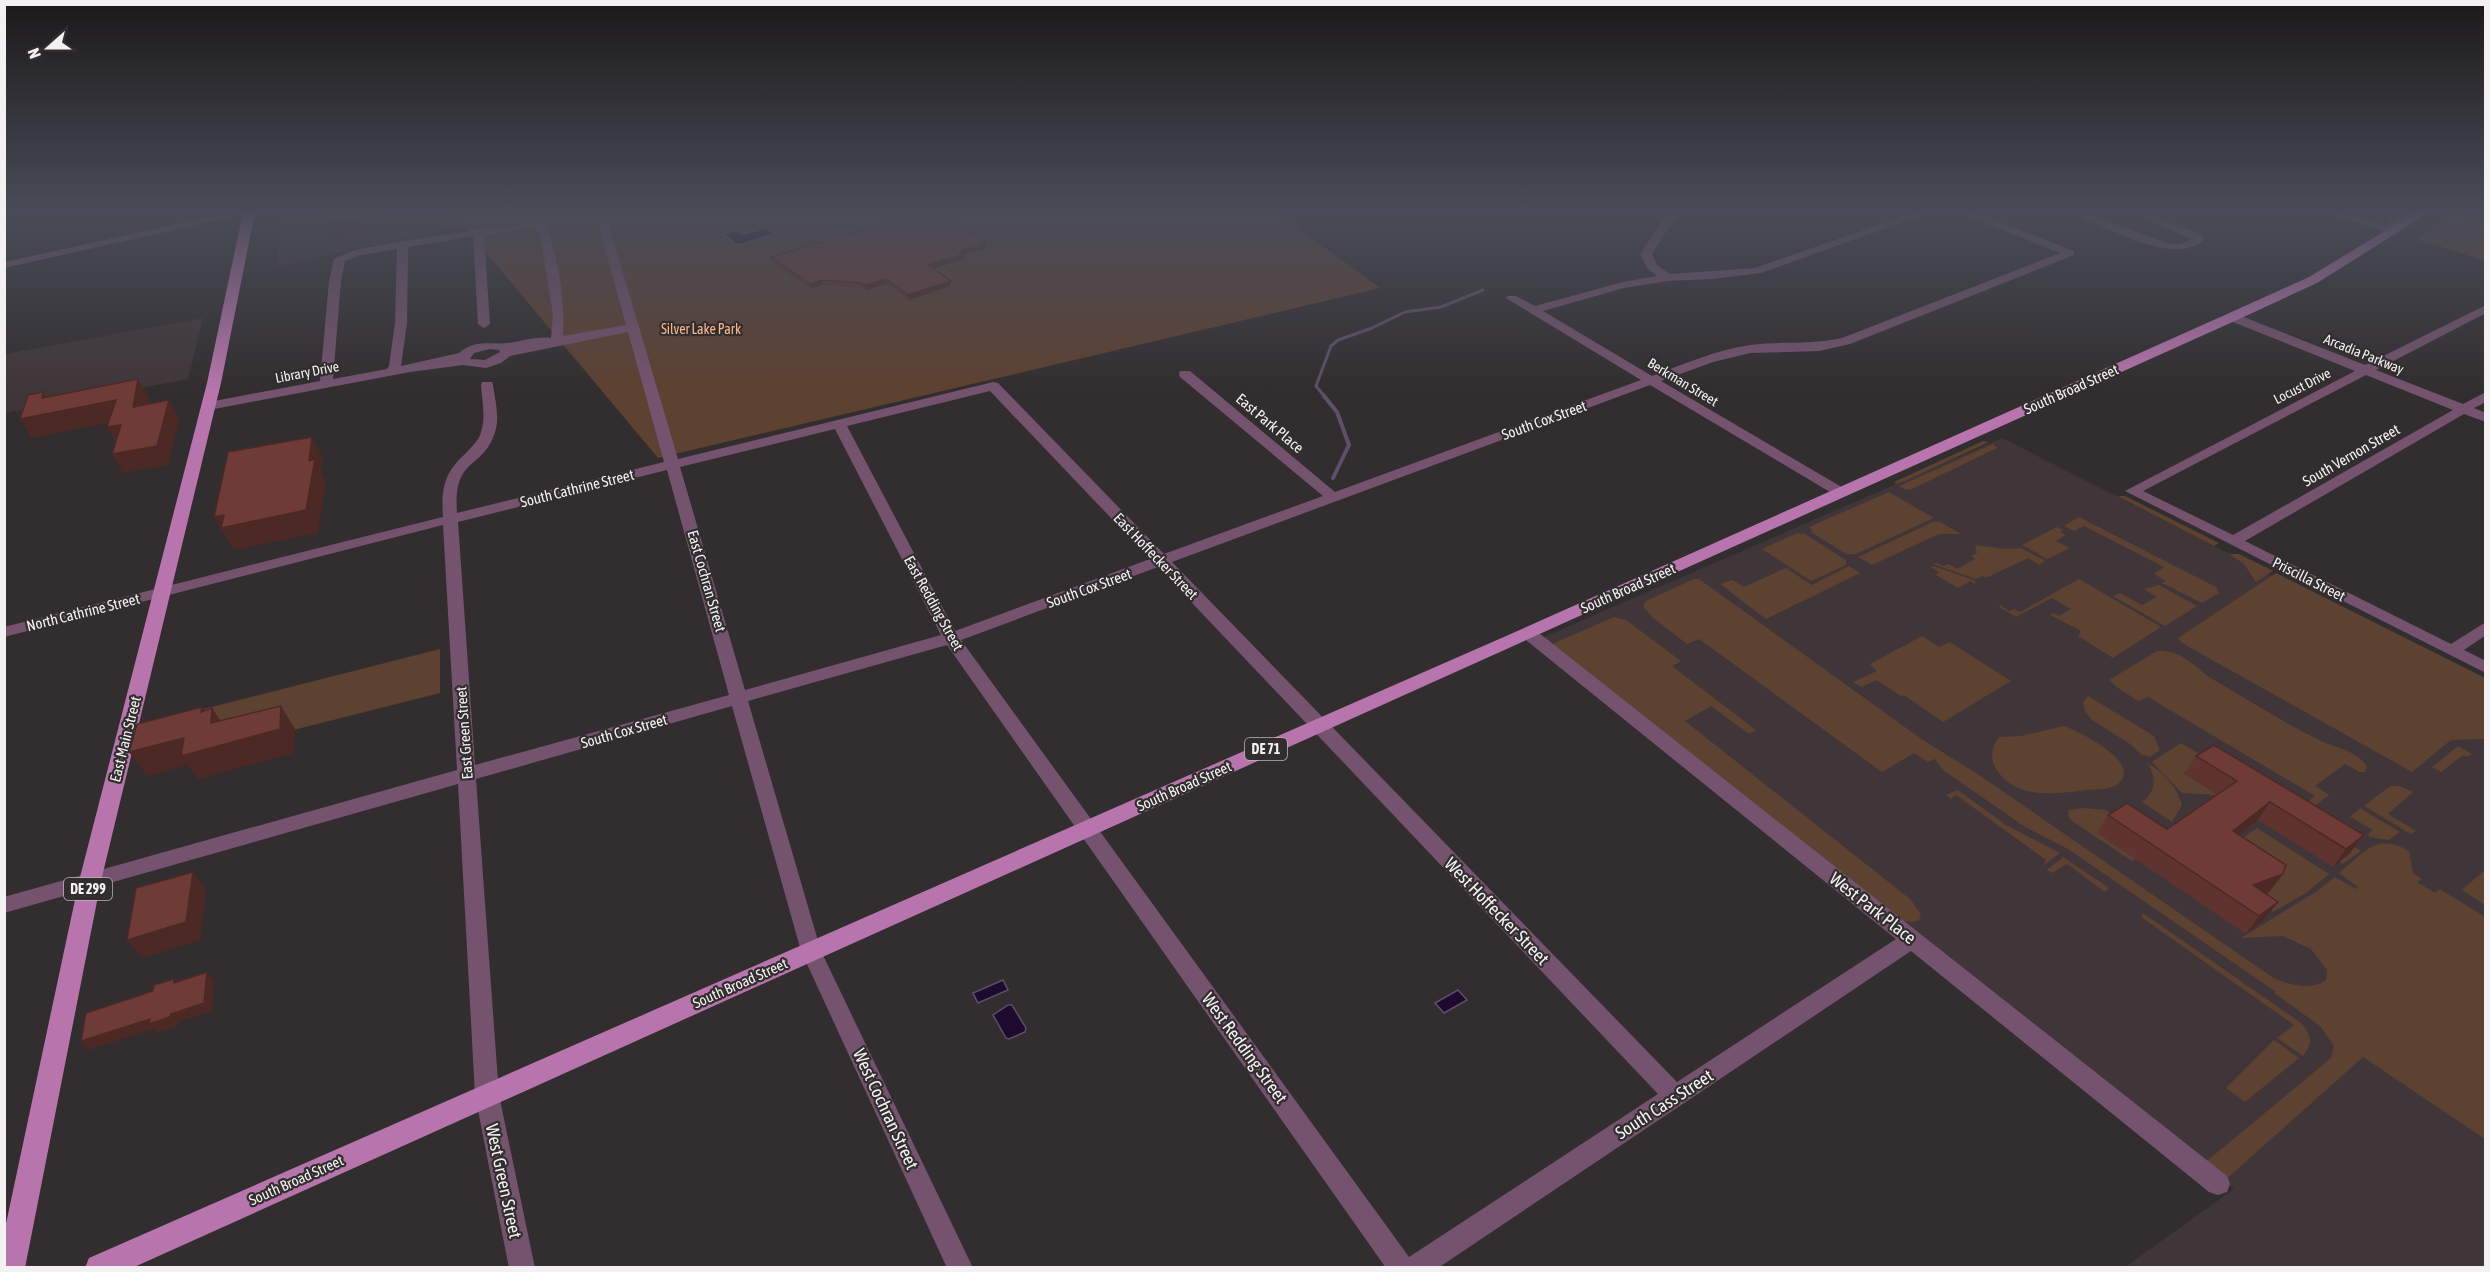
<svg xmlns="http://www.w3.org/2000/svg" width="2490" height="1272" font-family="'Asap Condensed',sans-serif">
	<rect width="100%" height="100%" fill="#322e2f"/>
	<g fill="#403639">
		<path d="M282 212H477L480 221 277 267Z"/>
		<path d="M203 318 188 379 5 413V354Z"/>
		<path d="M2002 438 2485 684V1267H2130L2128 1265 2234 1189 1542 638Z"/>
	</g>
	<g fill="#5d4131">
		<path d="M452 212H1276L1380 288 658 458Z"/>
		<path d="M2452 214 2485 222V261L2418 239Z"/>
		<path d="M1983 441 1989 442 1905 481 1896 484 1894 482Z"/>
		<path d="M1993 444 1997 448 1912 489 1906 490 1899 486Z"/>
		<path d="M1889 492 1934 518 1856 554H1846L1811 532 1812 530 1809 527Z"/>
		<path d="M2117 496H2125L2219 543 2214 546Z"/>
		<path d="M2079 517 2216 587 2219 593 2202 603 2162 583 2166 581 2154 574 2164 567 2084 526 2074 531 2064 526Z"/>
		<path d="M1933 522H1940L1961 534H1939L1872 565 1858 557Z"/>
		<path d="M2057 527 2063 530 2060 532 2066 535 2056 541 2070 548 2047 559 2022 545Z"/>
		<path d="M1797 533 1805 534 1846 560V565L1811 581 1762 549Z"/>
		<path d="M1975 545 2007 549 2021 548 2044 560V562L2039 565 2028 558 1986 578 1983 576 1976 579 1933 564 1937 563 1943 566 1948 564 1957 569 1975 559 1971 556 1977 553Z"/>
		<path d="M2229 554H2239L2273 571 2256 582 2244 564Z"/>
		<path d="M1849 566 1860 573 1766 619 1720 584 1732 580 1744 587 1786 568 1812 585Z"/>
		<path d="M1933 566 1974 580 1976 582 1975 584 1971 581 1958 588 1936 575 1939 572 1931 567Z"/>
		<path d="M2276 573 2485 678V739L2451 740 2412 772 2182 643 2178 638Z"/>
		<path d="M1694 579H1699L1920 738 1982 777 2272 977C2287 985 2311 991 2326 980L2327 970 2311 949 2283 936 2241 938 2317 891 2335 877 2356 889 2358 887 2339 873C2365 853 2375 832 2409 851L2413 873 2422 879 2417 882 2435 893 2440 889 2485 917V1139L2363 1057 2224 1181 2202 1165 2331 1058 2334 1046 2320 1026 2274 993 2276 992 2068 849 2025 827 1943 770 1935 759 1928 762 1914 753 1882 772 1699 639 1687 644 1652 617 1643 606 1646 601Z"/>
		<path d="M2079 579 2161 627 2113 658 2078 636 2081 631 2050 615 2053 613 2059 616 2071 609 2052 598 2016 617 1999 607 2000 605 2009 611 2014 609 2020 612Z"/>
		<path d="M2159 585 2197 606 2165 626 2113 596 2120 593 2142 605 2157 597 2144 589Z"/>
		<path d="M1614 617 1626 620 1681 661 1672 666 1756 730 1749 734 1711 706 1685 721 1910 899 1921 914 1919 920 1913 922 1900 921 1550 645Z"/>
		<path d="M1922 636 1939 647 1950 642 2011 681 1943 722 1904 695 1901 696 1876 680 1861 687 1853 682 1877 671 1870 664Z"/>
		<path d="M440 649V693L226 747 156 721Z"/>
		<path d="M2157 651C2179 649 2193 665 2209 677 2245 698 2281 721 2319 740 2337 749 2354 749 2367 766L2365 772H2360L2345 764 2315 786 2329 795 2316 805 2309 801 2315 796 2148 697 2138 701 2118 688 2109 680Z"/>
		<path d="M2088 696 2154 736 2160 750 2150 757 2142 755 2130 744 2092 720 2085 711 2083 702Z"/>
		<path d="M2064 726C2078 731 2144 763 2118 784 2110 790 2096 789 2087 790 2055 794 2015 801 1995 767 1990 758 1992 745 1999 737L2021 736Z"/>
		<path d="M2181 743 2361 851 2343 864 2339 861 2351 853 2201 761 2184 773 2218 795 2182 793 2153 763V761Z"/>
		<path d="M2458 746 2472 754 2467 757 2463 755 2441 772 2432 767Z"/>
		<path d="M2147 763C2161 770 2179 789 2182 805L2172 822 2142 802C2156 792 2157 777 2147 763Z"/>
		<path d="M2390 786H2400L2413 792 2388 814 2416 831 2411 834 2364 806Z"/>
		<path d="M1958 790 2006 825 2060 853 2043 866 2046 860 1956 795 1951 799 1946 795Z"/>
		<path d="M2083 808 2106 810 2150 840 2098 833 2136 859 2132 861 2072 821 2068 816 2069 810Z"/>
		<path d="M2360 808 2400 832 2389 840 2369 837 2368 834 2373 830 2350 817Z"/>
		<path d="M2257 828 2329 874 2306 893 2273 912 2252 892 2260 896 2269 892 2273 883 2233 845Z"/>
		<path d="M2063 857 2109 888 2105 892 2067 864 2052 873 2047 870Z"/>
		<path d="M2485 870V905L2462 890Z"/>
		<path d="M2143 913 2301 1023C2312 1036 2313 1043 2303 1056L2277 1038 2294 1025 2141 917Z"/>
		<path d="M2274 1040 2299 1058 2245 1102 2226 1088Z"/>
	</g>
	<g fill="#1f0a2f" stroke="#5f4f6a" stroke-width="1.5">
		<path d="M766 228 775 234 738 245 723 234 738 230 744 234Z"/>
		<path d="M1003 980 1008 990 978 1003 973 993Z"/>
		<path d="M1458 990 1467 1000 1444 1013 1435 1003Z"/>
		<path d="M1008 1005H1012L1026 1028 1025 1032 1009 1039 1006 1038 993 1015Z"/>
	</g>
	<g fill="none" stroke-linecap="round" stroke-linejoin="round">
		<path stroke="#5f4f6a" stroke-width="3" d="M1325 397 1316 386 1331 346 1338 340 1372 328 1405 312 1441 307 1483 290"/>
		<path stroke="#5f4f6a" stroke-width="4" d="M1324 396 1337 412 1349 445 1333 478"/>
		<g fill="#75536e" fill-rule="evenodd">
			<path d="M232 212H254L4 268V262Z"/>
			<path d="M595 212H605L678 459 993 382 998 383 1164 554 1323 496 1180 377 1179 374 1180 371H1190L1335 492 1641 380 1506 298 1508 296H1516L1535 306 1623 282 1657 276 1648 269 1640 254 1668 212H1679L1652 254 1657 265 1670 274 1755 268 1915 212H1931L1761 273 1712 279 1667 281 1624 288 1543 311 1652 376C1684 364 1716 350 1750 345 1781 341 1811 345 1842 338L2060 253 1958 212H1974L2074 251V255L1850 344 1819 351 1750 353 1713 362 1661 381 1845 489 1847 492 1845 495H1835L1650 385 1172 562 1677 1082 1896 939 1522 637 1520 633 1522 629H1534L2227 1176 2230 1184 2227 1192 2218 1195 2209 1192 1911 951 1438 1268H1386L947 645 748 701 821 951 973 1268H947L801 951 732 706 476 779 499 1095 535 1268H509L475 1095 458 784 4 913V897L457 770 443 525 4 637V627L443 517C441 489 444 473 465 454 471 447 479 441 481 432 486 417 482 400 481 385L482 382H492L493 385C495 400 500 417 495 432 483 471 453 455 457 513L664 462 628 332 510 356 501 363 486 368 463 365 410 372 209 410 202 406 209 402 320 381 329 281 334 259 354 250 403 241 531 222 544 225C559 249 565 308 563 336L626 325ZM531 228 536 229 541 239 553 315 551 338C538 336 522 341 509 343 490 345 476 339 459 353L401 366 407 323 408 247 473 236 478 324 484 328 490 324 484 235ZM397 249 395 323 389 366 387 369 333 379 341 281 345 261 360 255ZM490 349 499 350 500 352 485 360 470 359 474 353ZM990 391 1150 559 955 631 847 426ZM835 429 941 635 745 690 680 467ZM667 470 729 695 475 765 458 522ZM1158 567 1658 1094 1409 1257 961 640Z"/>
			<path d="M2080 212H2091L2094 216 2167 243 2180 244 2192 239 2130 212H2145L2200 234 2204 240C2176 265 2117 232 2086 220Z"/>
			<path d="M2324 212H2341L2384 225 2405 212H2418L2394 228 2400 232 2395 235Z"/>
			<path d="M2486 305V313L2376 370 2463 404 2486 392V402L2474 408 2486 413V422L2464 414 2245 541 2451 644 2486 622V635L2464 650 2486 661V673L2125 491 2355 371 2228 320V314H2236L2365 365ZM2366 375 2453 410 2233 535 2143 491Z"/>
		</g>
		<g fill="#b875ad" fill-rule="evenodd">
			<path d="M243 212H255L221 383 101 881 25 1268H4V1233L79 881 207 383Z"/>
			<path d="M2416 212H2430L2317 283 2237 320 132 1268H85L89 1258 1522 629 2227 314 2309 277Z"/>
		</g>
	</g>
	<g fill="#5f332f">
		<path d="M986 243 987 248 964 255 965 259 933 269 951 286 909 300 887 284 866 290 861 288 823 285 811 289 772 262 771 257Z"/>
		<path d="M2196 756 2364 835 2350 853 2333 867 2258 820 2239 835 2283 874 2269 892 2266 893 2264 920 2246 934 2097 833 2108 815 2167 829 2217 794 2185 774Z"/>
	</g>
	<g fill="#4d2926">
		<path d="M368 212H373L374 229 330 237 324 223Z"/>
		<path d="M986 243 987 248 964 255 965 259 929 270 928 265 961 251Z"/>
		<path d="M886 279 887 284 866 290 865 285Z"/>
		<path d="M822 280 823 285 811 289 810 284Z"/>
		<path d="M951 281V286L909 300 908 295Z"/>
		<path d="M138 379 149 398 144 426 133 407Z"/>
		<path d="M43 392 55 410 116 400 127 419 32 438 20 419 42 398Z"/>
		<path d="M169 400 179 419 168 465 123 473 112 454Z"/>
		<path d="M121 425 118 446 107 427Z"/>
		<path d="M312 437 323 458 321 472 326 482 318 533 234 550 214 517 309 461Z"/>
		<path d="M281 706 295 729 294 753 198 779 188 765 147 776 129 752 184 738 201 712 202 707 211 721 212 708 228 732Z"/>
		<path d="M2270 802 2258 820 2221 849 2233 831Z"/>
		<path d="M2364 835 2350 853 2333 867 2346 849Z"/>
		<path d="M193 872 206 890 200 940 142 958 127 940Z"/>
		<path d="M2283 874 2269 892 2240 903 2253 885Z"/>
		<path d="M2278 902 2264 920 2246 934 2259 916Z"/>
		<path d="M207 972 214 981 212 1011 178 1022V1026L157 1033 153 1029 89 1050 81 1041 150 1019Z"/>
	</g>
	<g fill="#6e3b37" stroke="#4d2926" stroke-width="1.5">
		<path d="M323 212H368V215L324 223Z"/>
		<path d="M930 212H938L986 243 961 251 964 254 928 265 951 281 908 295 886 279 865 285 860 283 822 280 810 284 771 257 908 217 911 218Z"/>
		<path d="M138 379 133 407 169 400 157 446 112 454 121 425 107 427 116 400 20 419 28 395 43 392 42 398Z"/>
		<path d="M312 437 309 461 315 459 306 510 221 528 224 515 214 517 228 452Z"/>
		<path d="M281 706 280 729 181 756 184 738 129 752 137 724 202 707 201 712 212 708 211 723Z"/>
		<path d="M2214 745 2364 835 2346 849 2270 802 2233 831 2286 865 2283 874 2253 885 2278 902 2259 916 2108 815 2127 803 2167 829 2237 781 2196 756Z"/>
		<path d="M193 872 186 922 127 940 136 888Z"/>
		<path d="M207 972 204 1003 171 1014 170 1017 149 1024 150 1019 81 1041 86 1013 153 991 154 985 174 979V983Z"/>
	</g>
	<linearGradient id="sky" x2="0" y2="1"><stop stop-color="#1c191a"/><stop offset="0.54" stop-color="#494c58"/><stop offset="1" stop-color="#494c58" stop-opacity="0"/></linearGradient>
	<rect width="2490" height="391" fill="url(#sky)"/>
	<g text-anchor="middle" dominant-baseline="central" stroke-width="4.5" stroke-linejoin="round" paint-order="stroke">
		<g font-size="14" fill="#feb68a" stroke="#322e2f">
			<text x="701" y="329">Silver Lake Park</text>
		</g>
		<g font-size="14" fill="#f4f1f2" stroke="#322e2f">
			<text transform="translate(2364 354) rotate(22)">Arcadia Parkway</text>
			<text transform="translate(307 372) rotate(-11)">Library Drive</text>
			<text transform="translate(1683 382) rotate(31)">Berkman Street</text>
			<text transform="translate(2302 386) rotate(-27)">Locust Drive</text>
		</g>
		<g fill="#322e2f" stroke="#bab6b8" stroke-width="1.5">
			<rect x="1245" y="738" width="42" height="22" rx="4.5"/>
			<rect x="64" y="878" width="48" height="22" rx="4.5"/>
		</g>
		<g font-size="14" font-weight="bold" fill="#f4f1f2">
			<text x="1266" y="749">DE 71</text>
			<text x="88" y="889">DE 299</text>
		</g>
		<g font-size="15" fill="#f4f1f2" stroke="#322e2f">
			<text transform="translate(2071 389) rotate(-24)">South Broad Street</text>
			<text transform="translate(1544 420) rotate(-20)">South Cox Street</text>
			<text transform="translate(1270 423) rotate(40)">East Park Place</text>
			<text transform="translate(2351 455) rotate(-30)">South Vernon Street</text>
			<text transform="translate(577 488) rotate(-14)">South Cathrine Street</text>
			<text transform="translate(1156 556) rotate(46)">East Hoffecker Street</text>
			<text transform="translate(2309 579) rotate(27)">Priscilla Street</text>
			<text transform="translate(707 581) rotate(74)">East Cochran Street</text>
			<text transform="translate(1089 588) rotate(-20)">South Cox Street</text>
			<text transform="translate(1628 588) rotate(-24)">South Broad Street</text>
			<text transform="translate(934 603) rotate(61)">East Redding Street</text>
			<text transform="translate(83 612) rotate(-14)">North Cathrine Street</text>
			<text transform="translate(624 731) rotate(-16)">South Cox Street</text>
			<text transform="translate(464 733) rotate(-94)">East Green Street</text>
			<text transform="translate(125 739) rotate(-76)">East Main Street</text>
			<text transform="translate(1184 786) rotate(-24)">South Broad Street</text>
			<text transform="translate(740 983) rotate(-24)">South Broad Street</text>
			<text transform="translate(296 1180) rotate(-24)">South Broad Street</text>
		</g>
		<g font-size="18" fill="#f4f1f2" stroke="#322e2f">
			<text transform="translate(1873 908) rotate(38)">West Park Place</text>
			<text transform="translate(1497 911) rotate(46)">West Hoffecker Street</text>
			<text transform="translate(1245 1048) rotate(54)">West Redding Street</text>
			<text transform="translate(1664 1104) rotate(-33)">South Cass Street</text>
			<text transform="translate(886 1109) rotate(65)">West Cochran Street</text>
			<text transform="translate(504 1181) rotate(78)">West Green Street</text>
		</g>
	</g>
	<rect width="2490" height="1272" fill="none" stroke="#f4f1f2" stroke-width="12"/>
	<g transform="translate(48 48) rotate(249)" stroke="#322e2f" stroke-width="4.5" paint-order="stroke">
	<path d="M0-4.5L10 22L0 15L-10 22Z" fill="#f4f1f2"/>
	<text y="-9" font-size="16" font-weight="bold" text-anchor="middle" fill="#f4f1f2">N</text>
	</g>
</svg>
